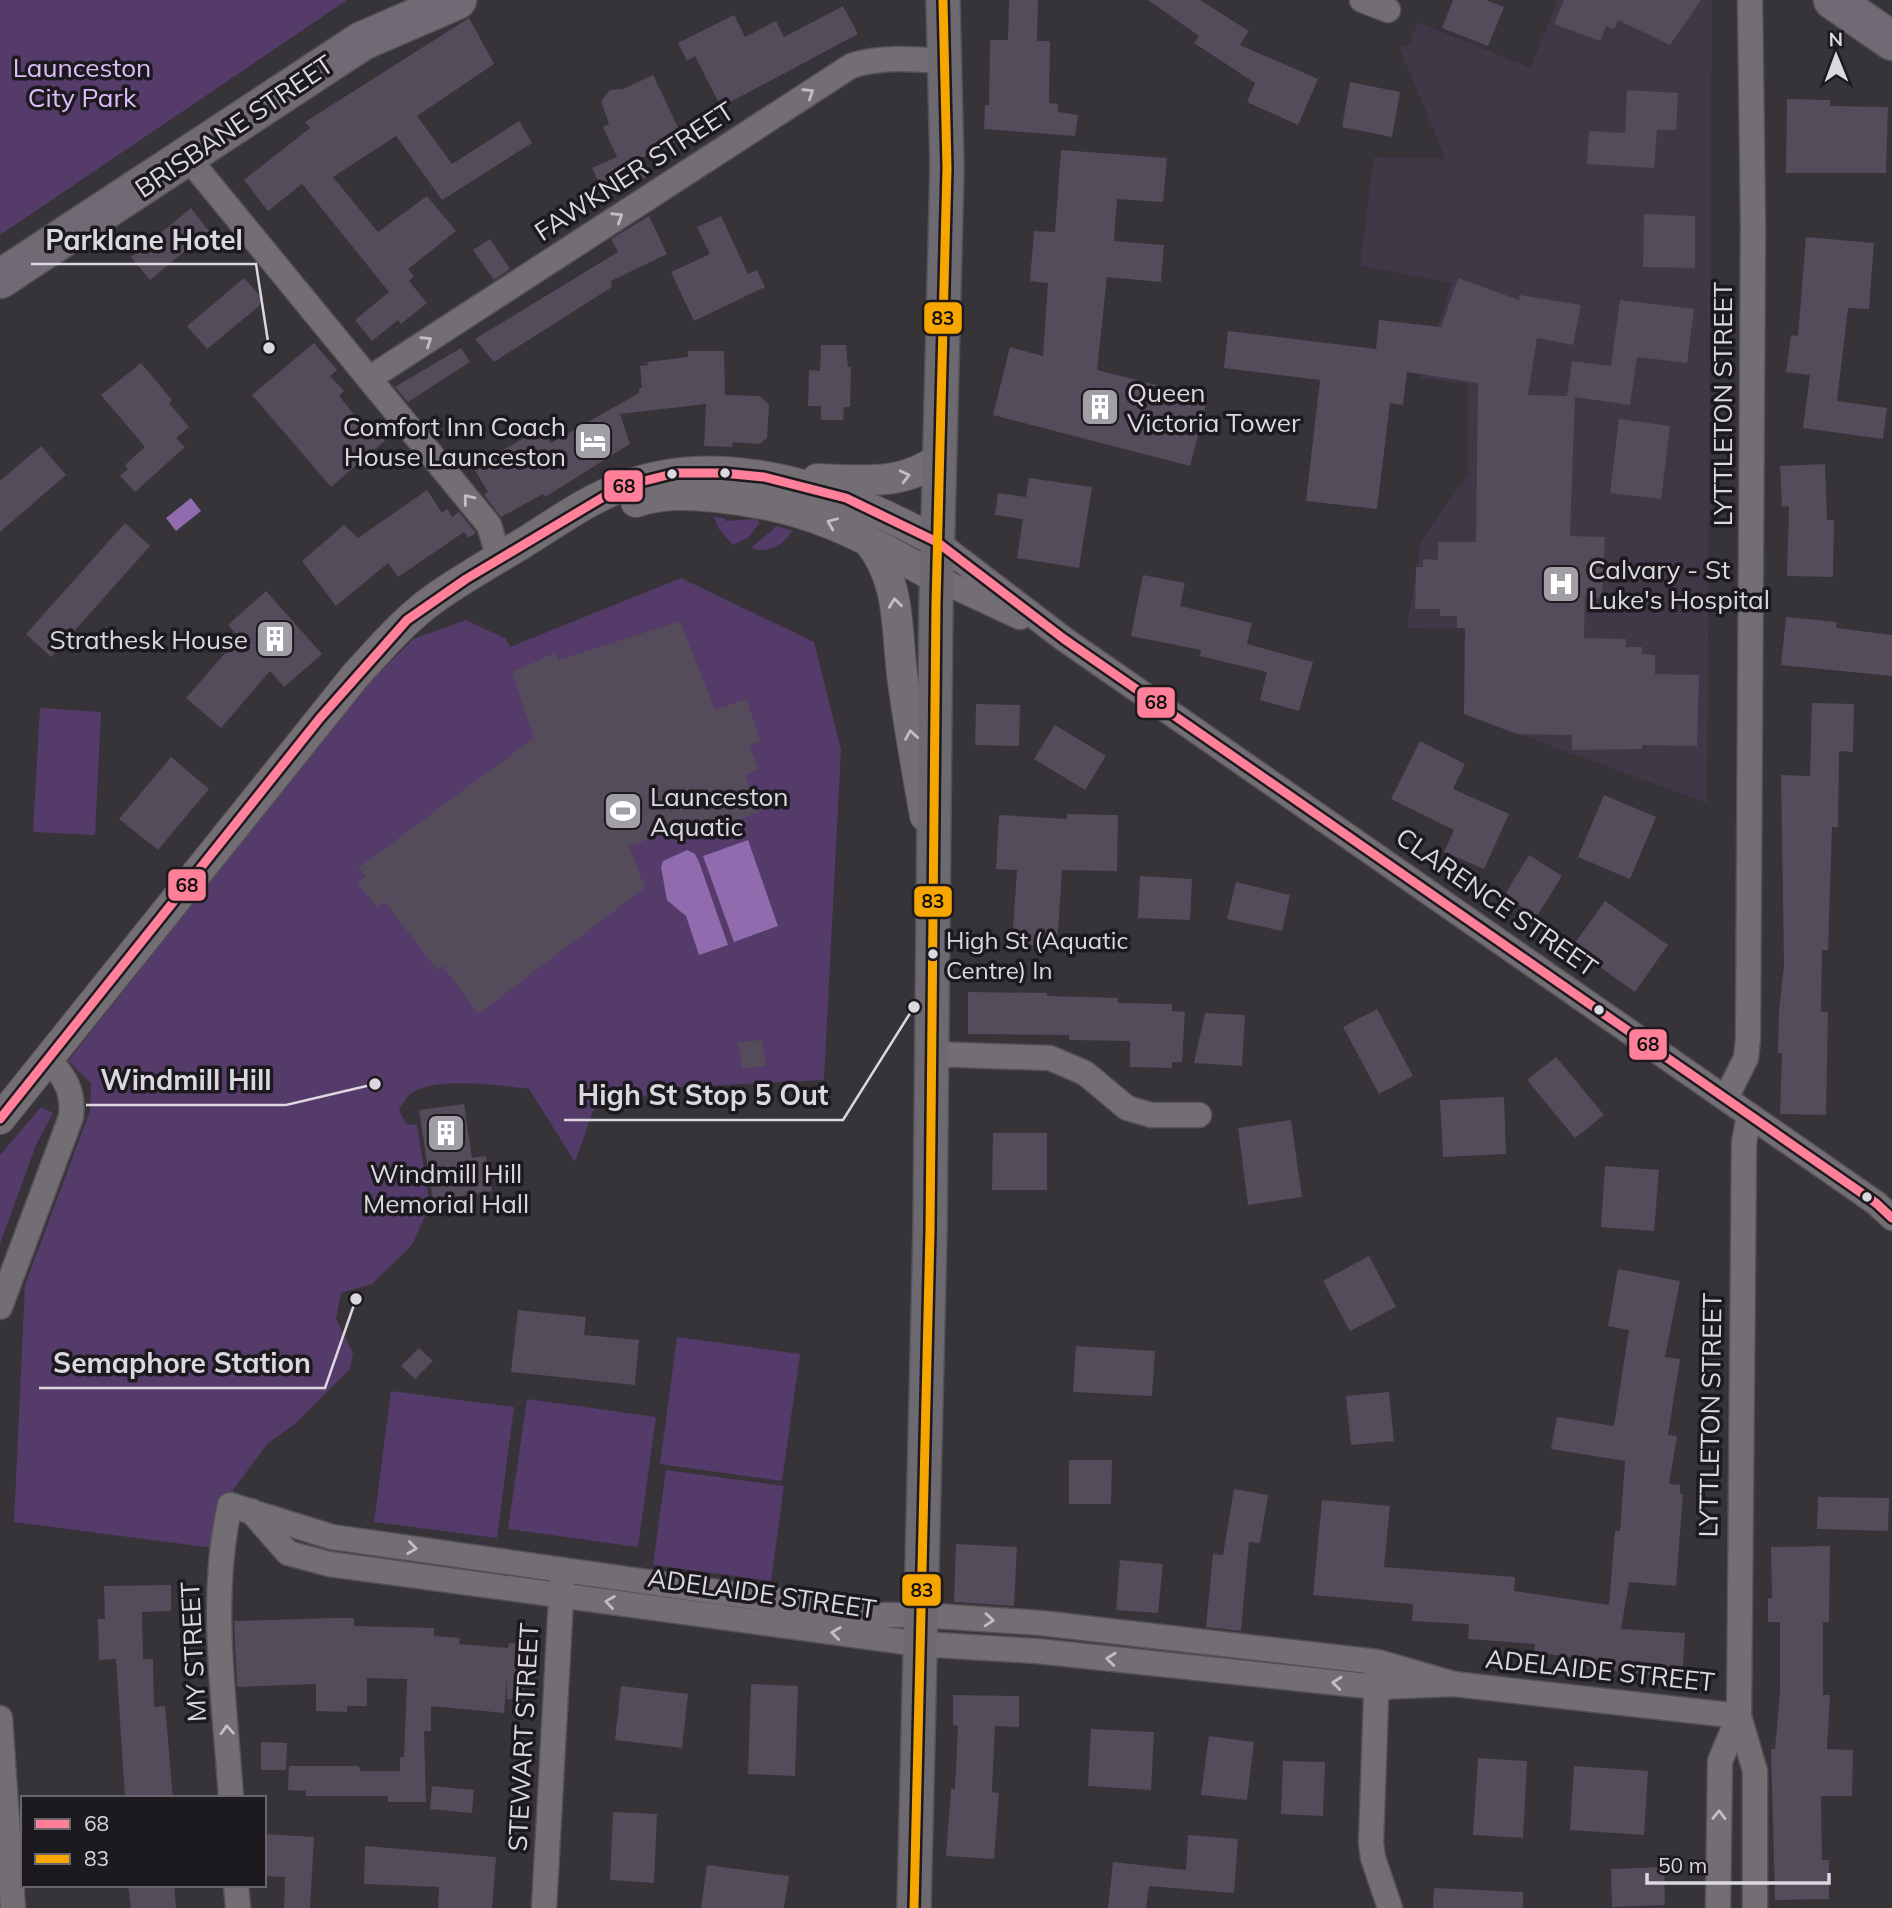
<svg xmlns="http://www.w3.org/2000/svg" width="1892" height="1908" font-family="Mulish,sans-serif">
	<rect width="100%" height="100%" fill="#363339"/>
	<path fill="#403747" d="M1558 0H1712L1707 803 1464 714 1465 629 1407 628 1421 541 1468 474V384L1420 378 1452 283 1360 266 1374 157 1446 159 1399 47 1410 43 1418 22 1530 68Z"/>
	<g fill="#543b69">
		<path d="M0 0H347L0 235Z"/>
		<path d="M714 517 725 518 726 521 756 519 760 522 749 537 733 545 719 529Z"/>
		<path d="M777 526 792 531C784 545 767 554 751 548Z"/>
		<path d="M681 578 814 642 841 749 824 1080 660 1088 627 1106 605 1101 593 1111 575 1162 529 1089C501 1085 443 1078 417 1090 408 1094 404 1101 399 1110L406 1124 417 1125 430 1205 412 1245 372 1284 341 1293 336 1319 353 1353 350 1369 295 1424 268 1443 233 1490 213 1548 14 1522 25 1285 90 1111 91 1083 68 1061 356 696 413 639 466 620 506 639 510 647Z"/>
		<path d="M40 708 101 712 95 835 33 832Z"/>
		<path d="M41 1107 53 1113 36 1145 0 1244V1155Z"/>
		<path d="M677 1337 800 1354 782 1481 660 1464Z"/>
		<path d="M391 1391 514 1407 497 1538 374 1522Z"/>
		<path d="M527 1399 656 1417 638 1547 508 1529Z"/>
		<path d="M666 1470 784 1486 771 1581 653 1565Z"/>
	</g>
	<g fill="#906bae">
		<path d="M191 498 201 511 176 531 166 518Z"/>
		<path d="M748 840 778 926 734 942 703 856Z"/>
		<path d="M687 850 695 854 699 862 728 945 699 955 686 916 667 900 661 867 663 861Z"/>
	</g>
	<g fill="#544b5b">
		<path d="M1009 0H1038L1037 41H1050L1049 103 1058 104V112L1078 115 1075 136 984 129 985 105H989L990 40H1008Z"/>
		<path d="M1148 0H1200L1249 31 1240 45 1318 79 1298 125 1247 102 1255 83 1194 43 1199 36Z"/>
		<path d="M1453 0H1486L1504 7 1488 46 1442 28Z"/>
		<path d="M1564 0H1701L1670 45 1618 20 1614 29 1606 26 1600 41 1554 24Z"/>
		<path d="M843 6 858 34 721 107 695 56 687 61 678 43 734 15 745 37 776 21 784 37Z"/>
		<path d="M469 18 494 64 417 116 452 164 519 121 532 143 442 200 396 136 333 177 378 232 427 196 456 231 408 269 414 276 409 281 427 303 401 324 398 320 372 341 355 320 389 292 302 184 268 211 244 180 310 128 305 122Z"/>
		<path d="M653 75 683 138 641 158 648 176 605 196 592 168 617 157 603 127 609 124 601 101 610 90 623 89Z"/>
		<path d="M1350 82 1400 92 1392 137 1342 127Z"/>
		<path d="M1627 90 1678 93 1676 130H1657L1654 168 1587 164 1589 131 1625 133Z"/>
		<path d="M1787 99 1830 100V106L1888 107 1886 173H1786Z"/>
		<path d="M1061 150 1167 158 1163 202 1117 199 1114 241 1164 245 1161 282 1107 277 1097 370 1208 398 1190 466 993 415 1010 347 1043 356 1048 283 1030 281 1034 231 1055 232Z"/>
		<path d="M191 208 209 231 150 280 131 257Z"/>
		<path d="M1644 214 1695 216V268L1643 267Z"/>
		<path d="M649 216 667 254 611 281 612 287 494 362 475 339 618 252 611 239Z"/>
		<path d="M721 216 748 274 757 270 765 287 694 321 671 272 710 254 697 227Z"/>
		<path d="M1806 237 1874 243 1869 309 1848 308 1837 401 1887 408 1883 439 1803 428 1810 375 1786 372 1791 335 1798 336Z"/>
		<path d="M490 239 510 269 494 280 473 250Z"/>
		<path d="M244 278 263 299 259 306 207 349 187 326Z"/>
		<path d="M1458 278 1519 300 1520 295 1581 305 1573 345 1537 338 1528 395 1567 396 1572 361 1611 366 1620 300 1694 309 1687 363 1637 357 1630 405 1575 397 1570 536 1605 537 1602 598 1585 597 1584 638 1626 639V647H1642V654L1655 655V674L1699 675 1697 746 1642 745V749L1572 750V735L1517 734 1464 714 1465 628H1457V616H1440V609H1415L1416 567H1423V559L1438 560V542H1476L1478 383 1407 372 1403 405 1390 403 1377 509 1306 501 1320 380 1224 368 1228 331 1376 349 1379 320 1441 327Z"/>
		<path d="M314 343 337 370 330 376 344 391 339 396 362 424 369 419 387 439 331 487 252 395Z"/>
		<path d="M821 345H846L848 367H851L850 407H844L843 420H821V406H808L809 370 820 371Z"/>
		<path d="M461 348 470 362 408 402 395 387Z"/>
		<path d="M688 351H724L725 395 760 396 769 405 767 438 760 444 733 442 732 447 704 446 706 404 620 414 630 444 545 497 543 494 501 517 484 495 488 492 473 467 542 428 551 443 639 393V388H642L640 366 648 365 647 362 688 357Z"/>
		<path d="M141 363 172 400 169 403 189 427 176 438 185 447 135 492 120 476 128 469 125 465 145 447 101 395Z"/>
		<path d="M1619 419 1670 426 1661 499 1610 493Z"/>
		<path d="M41 446 66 475 0 532V481Z"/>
		<path d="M1825 464 1827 520H1834L1833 577 1787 576 1789 506 1782 507 1780 466Z"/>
		<path d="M1029 478 1092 487 1079 568 1017 558 1023 519 995 515 998 493 1026 497Z"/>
		<path d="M427 490 442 513 447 509 452 517 459 512 476 533 468 538 464 532 398 577 388 563 336 606 302 561 344 525 358 538Z"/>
		<path d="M125 523 150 546 51 657 26 634Z"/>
		<path d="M1143 575 1185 583 1180 606 1252 623 1247 644 1313 662 1299 711 1260 700 1267 672 1200 656 1201 650 1131 636Z"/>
		<path d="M266 591 322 654 284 687 270 671 221 728 186 698 239 637 228 625Z"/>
		<path d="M1786 617 1837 622 1836 628 1892 635V676L1781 665Z"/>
		<path d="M680 621 715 710 746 699 761 741 749 745 759 769 745 775 759 812 714 828 708 819 629 846 645 888 478 1014 443 966 437 970 385 902 377 908 357 882 366 876 358 868 534 738 512 672 555 653 559 660Z"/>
		<path d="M1812 703 1854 704 1853 752 1839 751 1838 827H1832L1828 950H1822L1821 1012H1828L1826 1115 1780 1114 1782 1053H1778L1779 1011 1784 965 1781 775 1810 776Z"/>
		<path d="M976 704 1020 705 1019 746 975 745Z"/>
		<path d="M1055 725 1106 756 1085 790 1034 759Z"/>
		<path d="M1420 741 1465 764 1453 789 1509 814 1484 869 1444 852 1454 830 1391 799Z"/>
		<path d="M171 757 209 789 158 850 119 819Z"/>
		<path d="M1604 795 1656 817 1630 879 1578 857Z"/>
		<path d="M1067 814 1118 815 1117 871 1062 870 1057 947 1012 944 1017 870 996 869 999 815 1067 819Z"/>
		<path d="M1529 855 1562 876 1537 916 1504 896Z"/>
		<path d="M1140 876 1192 879 1190 920 1138 918Z"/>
		<path d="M1236 882 1290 895 1282 931 1227 919Z"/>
		<path d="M1605 901 1668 945 1635 992 1572 947Z"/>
		<path d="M968 992 1047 993V996L1118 998V1003L1172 1004V1011L1185 1012 1182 1062H1172V1068L1130 1067V1041L1069 1040V1035L968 1034Z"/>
		<path d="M1377 1009 1413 1076 1379 1094 1343 1027Z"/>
		<path d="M1205 1013 1245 1015 1242 1066 1194 1063Z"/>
		<path d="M762 1040 766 1066 742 1069 738 1042Z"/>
		<path d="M1556 1057 1604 1115 1575 1138 1527 1080Z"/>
		<path d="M1504 1097 1506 1154 1443 1157 1440 1100Z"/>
		<path d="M464 1104 472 1158 486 1156 492 1191 433 1201 419 1110Z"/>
		<path d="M1291 1120 1302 1197 1248 1205 1238 1128Z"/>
		<path d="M993 1133H1047V1190H992Z"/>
		<path d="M1605 1166 1659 1170 1654 1231 1601 1227Z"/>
		<path d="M1369 1256 1396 1307 1350 1331 1323 1281Z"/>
		<path d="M1618 1269 1680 1281 1665 1357 1680 1359 1668 1435 1677 1436 1669 1484 1680 1485V1494H1683L1676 1586 1629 1582 1621 1629 1685 1633 1682 1679 1581 1667 1583 1659 1534 1652 1535 1644 1468 1639 1469 1624 1412 1621 1413 1604 1313 1595 1322 1500 1390 1506 1384 1567 1515 1577 1514 1591 1609 1605 1615 1531H1620L1625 1461 1551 1449 1557 1417 1614 1426 1629 1330 1608 1326Z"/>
		<path d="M518 1310 586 1317 584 1335 639 1340 635 1385 511 1372Z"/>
		<path d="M1076 1346 1155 1351 1152 1396 1073 1392Z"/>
		<path d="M419 1348 433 1361 415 1379 401 1366Z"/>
		<path d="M1389 1392 1394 1441 1351 1445 1346 1396Z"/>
		<path d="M1069 1460H1112L1111 1504H1069Z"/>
		<path d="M1234 1489 1268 1495 1260 1543 1249 1542 1241 1631 1206 1627 1213 1554 1223 1555Z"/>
		<path d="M1818 1497 1889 1498 1888 1531 1817 1529Z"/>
		<path d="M956 1544 1017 1547 1014 1606 954 1602Z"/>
		<path d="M1830 1546 1829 1622H1823V1695H1830L1827 1749 1853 1750 1852 1796H1821L1822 1860H1829V1899L1775 1900 1771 1749H1775L1780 1693V1622H1768V1598H1772L1771 1547Z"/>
		<path d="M1120 1560 1163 1564 1158 1613 1116 1610Z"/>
		<path d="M171 1585V1611L142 1612 143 1659H153L154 1707 165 1706 173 1798H125L116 1659 99 1660 98 1619H105L104 1586Z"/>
		<path d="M333 1618H354V1626L434 1628V1636L460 1638 459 1644 508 1648 509 1643 527 1644 523 1700 507 1699V1678L504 1713 431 1706V1731H424L426 1802H388V1796H306V1791L288 1790 289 1766H359L360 1771H400V1757H404L407 1679 367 1678V1706H347V1712L316 1711V1684L237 1687 234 1621Z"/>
		<path d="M751 1684 798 1686 795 1776 748 1774Z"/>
		<path d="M621 1686 688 1694 682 1748 615 1740Z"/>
		<path d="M953 1695 1019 1696V1727L995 1726 992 1792 999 1793 994 1859 946 1856 951 1789H955L958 1726 953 1725Z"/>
		<path d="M1091 1729 1154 1732 1151 1790 1088 1786Z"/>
		<path d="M1209 1736 1254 1742 1247 1800 1201 1795Z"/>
		<path d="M261 1742 287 1743 286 1770H261Z"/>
		<path d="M1478 1758 1527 1761 1523 1838 1473 1835Z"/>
		<path d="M1283 1761 1325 1762 1323 1816 1281 1814Z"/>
		<path d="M1574 1766 1648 1771 1644 1835 1570 1830Z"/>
		<path d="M432 1786 474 1790 472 1813 430 1809Z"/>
		<path d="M613 1812 657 1814 654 1883 610 1880Z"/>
		<path d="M264 1834 314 1837 310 1908H284L285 1877 264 1876Z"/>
		<path d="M1188 1835 1238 1839 1234 1893 1149 1886 1146 1908H1108L1113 1862 1186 1870Z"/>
		<path d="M365 1846 496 1857 492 1908H438L439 1887 364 1884Z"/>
		<path d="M707 1865 789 1876 784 1908H701Z"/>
		<path d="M1664 1867 1665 1905 1612 1907 1611 1869Z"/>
		<path d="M128 1885H174L176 1908H131Z"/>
		<path d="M1434 1888 1523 1892V1908H1433Z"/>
	</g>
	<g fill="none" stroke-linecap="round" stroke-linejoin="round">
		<g stroke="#545156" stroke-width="27">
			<g id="minor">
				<path d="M1362 0 1388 10"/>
				<path d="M188 158 489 525 499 558"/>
				<path d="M370 378 851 66C881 56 914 59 946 61"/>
				<path d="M937 542 1064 639 1876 1203 1892 1218"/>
				<path d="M936 578 1020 617"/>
				<path d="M932 1054 1050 1058 1085 1073 1127 1108 1151 1115H1199"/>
				<path d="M1726 1098 1746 1058 1748 1039 1753 226 1750 0"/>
				<path d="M1749 1115 1744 1143 1739 1716 1755 1771V1908"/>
				<path d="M0 1307 71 1117C74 1091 65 1078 49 1059"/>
				<path d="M251 1511 288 1553 329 1564 920 1644 1037 1651 1377 1687 1454 1684 1739 1716"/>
				<path d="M1377 1670 1371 1843 1373 1858 1390 1908"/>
				<path d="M0 1718 13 1908"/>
				<path d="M231 1798C225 1701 208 1600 230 1505L332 1537 878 1615H921L1041 1623 1378 1662 1454 1684"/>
				<path d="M236 1885 238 1908"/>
				<path d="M544 1908 562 1581"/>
				<path d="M1718 1908 1720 1761 1739 1716"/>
			</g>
		</g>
		<g stroke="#545156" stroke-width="32">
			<g id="tertiary">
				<path d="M817 479C860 480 905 487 940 457"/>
				<path d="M636 502C662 493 688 494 716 497 808 506 857 533 936 578"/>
				<path d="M869 542C902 583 896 633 903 682 909 727 917 771 925 816"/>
				<path d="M0 1119 355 676C380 649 404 620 435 598 462 579 492 562 520 545 553 525 586 500 622 487 726 447 846 491 937 542"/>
			</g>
		</g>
		<g stroke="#545156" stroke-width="36">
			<path id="secondary" d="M914 1908 930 1230 936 603 947 168 943 0"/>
		</g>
		<g stroke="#545156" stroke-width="41">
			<g id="trunk">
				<path d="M1833 0 1892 41"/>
				<path d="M0 279 362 41 457 0"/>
			</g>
		</g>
		<use href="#minor" stroke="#726e74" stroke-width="24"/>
		<use href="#tertiary" stroke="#726e74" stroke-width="30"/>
		<use href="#secondary" stroke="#6d6970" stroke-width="33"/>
		<use href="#trunk" stroke="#706a74" stroke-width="38"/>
		<g stroke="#1c191f" stroke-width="14">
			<path id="bus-1" d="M0 1119 320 718 407 620 466 579 620 487 676 473H723L764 477 846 498 937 542 1064 639 1876 1203 1892 1218"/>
		</g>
		<g stroke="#1c191f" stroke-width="14">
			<path id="bus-2" d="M914 1908 930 1230 936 603 947 168 943 0"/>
		</g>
		<use href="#bus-1" stroke="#ff8098" stroke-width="9"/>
		<use href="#bus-2" stroke="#f7a600" stroke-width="9"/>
	</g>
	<defs><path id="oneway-chevron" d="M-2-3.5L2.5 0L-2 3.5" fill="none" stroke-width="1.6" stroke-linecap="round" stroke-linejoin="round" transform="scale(1.75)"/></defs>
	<g stroke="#c2bec5">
		<use href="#oneway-chevron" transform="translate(809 93) rotate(-33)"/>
		<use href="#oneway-chevron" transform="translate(618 217) rotate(-33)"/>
		<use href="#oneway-chevron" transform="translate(427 341) rotate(-33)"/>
		<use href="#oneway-chevron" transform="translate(905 476) rotate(-14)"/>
		<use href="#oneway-chevron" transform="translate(468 499) rotate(-129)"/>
		<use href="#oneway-chevron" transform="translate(832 523) rotate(-157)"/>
		<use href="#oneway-chevron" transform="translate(895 603) rotate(-97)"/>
		<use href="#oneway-chevron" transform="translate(911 735) rotate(-99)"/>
		<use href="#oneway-chevron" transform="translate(412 1548) rotate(8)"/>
		<use href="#oneway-chevron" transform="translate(610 1602) rotate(-172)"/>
		<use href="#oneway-chevron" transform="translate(989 1620) rotate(4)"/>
		<use href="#oneway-chevron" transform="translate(836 1633) rotate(-172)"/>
		<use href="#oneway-chevron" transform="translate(1111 1659) rotate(-174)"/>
		<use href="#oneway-chevron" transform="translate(1337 1683) rotate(-174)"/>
		<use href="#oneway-chevron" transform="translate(227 1730) rotate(-93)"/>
		<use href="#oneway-chevron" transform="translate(1719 1815) rotate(-89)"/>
	</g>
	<defs>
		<g id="building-square" transform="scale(2.0125)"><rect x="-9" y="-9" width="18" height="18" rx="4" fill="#a29ea6" stroke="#1c191f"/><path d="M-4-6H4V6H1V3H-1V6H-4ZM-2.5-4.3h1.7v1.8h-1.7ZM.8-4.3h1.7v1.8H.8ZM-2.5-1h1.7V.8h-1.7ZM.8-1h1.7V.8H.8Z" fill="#fff"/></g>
		<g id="hotel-square" transform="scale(2.0125)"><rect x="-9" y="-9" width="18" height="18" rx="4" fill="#a29ea6" stroke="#1c191f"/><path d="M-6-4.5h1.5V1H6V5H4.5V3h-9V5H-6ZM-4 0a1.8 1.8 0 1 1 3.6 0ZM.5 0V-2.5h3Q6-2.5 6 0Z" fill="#fff"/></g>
		<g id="hospital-square" transform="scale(2.0125)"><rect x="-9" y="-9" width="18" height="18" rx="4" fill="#a29ea6" stroke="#1c191f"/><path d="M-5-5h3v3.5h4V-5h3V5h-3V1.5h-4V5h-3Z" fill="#fff"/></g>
		<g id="stadium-square" transform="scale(2.0125)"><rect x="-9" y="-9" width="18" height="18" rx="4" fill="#a29ea6" stroke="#1c191f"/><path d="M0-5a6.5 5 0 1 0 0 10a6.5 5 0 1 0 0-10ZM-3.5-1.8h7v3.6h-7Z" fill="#fff"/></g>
	</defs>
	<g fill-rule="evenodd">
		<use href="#building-square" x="1100" y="407"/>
		<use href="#hotel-square" x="593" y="441"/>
		<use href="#hospital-square" x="1561" y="584"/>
		<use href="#building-square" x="275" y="639"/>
		<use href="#stadium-square" x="623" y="811"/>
		<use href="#building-square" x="446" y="1133"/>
	</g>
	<g fill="#dcd8e0" stroke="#1c191f" stroke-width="2.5">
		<circle cx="725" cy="473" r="6"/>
		<circle cx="672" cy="474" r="6"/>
		<circle cx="933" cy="954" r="6"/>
		<circle cx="1599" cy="1010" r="6"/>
		<circle cx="1867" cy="1197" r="6"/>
	</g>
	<g text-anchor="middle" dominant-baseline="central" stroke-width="7" stroke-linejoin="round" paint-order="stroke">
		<g font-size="24" fill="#dcd8e0" stroke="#1c191f" text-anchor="start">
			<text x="946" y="940">High St (Aquatic<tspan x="946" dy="30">Centre) In</tspan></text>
		</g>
		<g font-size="26" fill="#ddbdf9" stroke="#1c191f">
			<text x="82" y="67">Launceston<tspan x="82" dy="30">City Park</tspan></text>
		</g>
		<g font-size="26" fill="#dcd8e0" stroke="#1c191f">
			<text transform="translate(234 126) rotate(-34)">BRISBANE STREET</text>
			<text transform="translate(634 171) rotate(-33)">FAWKNER STREET</text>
			<text transform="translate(1722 404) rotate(-90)">LYTTLETON STREET</text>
			<text transform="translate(1497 902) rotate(35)">CLARENCE STREET</text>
			<text transform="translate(1710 1415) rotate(-89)">LYTTLETON STREET</text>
			<text transform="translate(762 1593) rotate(8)">ADELAIDE STREET</text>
			<text transform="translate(193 1652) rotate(-93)">MY STREET</text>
			<text transform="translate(1600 1670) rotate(6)">ADELAIDE STREET</text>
			<text transform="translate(523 1737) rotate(-87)">STEWART STREET</text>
		</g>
		<g font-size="26" fill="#dcd8e0" stroke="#1c191f" text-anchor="start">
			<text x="1127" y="392">Queen<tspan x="1127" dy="30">Victoria Tower</tspan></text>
			<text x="566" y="426" text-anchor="end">Comfort Inn Coach<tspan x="566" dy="30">House Launceston</tspan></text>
			<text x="1588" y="569">Calvary - St<tspan x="1588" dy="30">Luke's Hospital</tspan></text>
			<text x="248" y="639" text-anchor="end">Strathesk House</text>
			<text x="650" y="796">Launceston<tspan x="650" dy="30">Aquatic</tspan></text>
			<text x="446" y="1173" text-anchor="middle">Windmill Hill<tspan x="446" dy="30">Memorial Hall</tspan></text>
		</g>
	</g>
	<path fill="none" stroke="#dcd8e0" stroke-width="2.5" d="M269 348L256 264H31M375 1084L286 1105H86M914 1007L843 1120H564M356 1299L325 1388H39"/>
	<g fill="#dcd8e0" stroke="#1c191f" stroke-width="2.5">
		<circle cx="269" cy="348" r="7"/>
		<circle cx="375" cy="1084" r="7"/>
		<circle cx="914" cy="1007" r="7"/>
		<circle cx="356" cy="1299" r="7"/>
	</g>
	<g font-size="28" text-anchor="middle" font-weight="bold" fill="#dcd8e0" stroke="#1c191f" stroke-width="7" stroke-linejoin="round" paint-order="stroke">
		<text x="144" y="250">Parklane Hotel</text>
		<text x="186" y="1090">Windmill Hill</text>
		<text x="703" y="1105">High St Stop 5 Out</text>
		<text x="182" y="1373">Semaphore Station</text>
	</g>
	<g stroke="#1c191f" stroke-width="2.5">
		<rect x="923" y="301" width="40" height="34" rx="7" fill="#f7a600"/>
		<rect x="603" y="469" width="41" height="34" rx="7" fill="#ff8098"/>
		<rect x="1136" y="686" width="40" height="33" rx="7" fill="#ff8098"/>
		<rect x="167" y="868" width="40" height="34" rx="7" fill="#ff8098"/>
		<rect x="913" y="885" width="40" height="33" rx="7" fill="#f7a600"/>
		<rect x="1628" y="1028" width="40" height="33" rx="7" fill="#ff8098"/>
		<rect x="901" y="1573" width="41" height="34" rx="7" fill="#f7a600"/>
	</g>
	<g font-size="19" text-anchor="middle" font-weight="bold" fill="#111">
		<text x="943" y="325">83</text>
		<text x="624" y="493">68</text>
		<text x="1156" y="709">68</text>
		<text x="187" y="892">68</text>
		<text x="933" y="908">83</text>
		<text x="1648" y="1051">68</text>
		<text x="922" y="1597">83</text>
	</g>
	<rect x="21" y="1796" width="245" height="91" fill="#1c191f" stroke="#69656c" stroke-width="2"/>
	<rect x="35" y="1819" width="35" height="10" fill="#ff8098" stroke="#69656c" stroke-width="2"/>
	<text x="84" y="1831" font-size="21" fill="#dcd8e0">68</text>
	<rect x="35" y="1854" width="35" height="10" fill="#f7a600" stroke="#69656c" stroke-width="2"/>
	<text x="84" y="1866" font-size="21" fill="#dcd8e0">83</text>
	<g transform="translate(1836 56) rotate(359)" stroke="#1c191f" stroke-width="5" paint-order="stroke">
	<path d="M0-5L12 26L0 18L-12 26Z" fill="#dcd8e0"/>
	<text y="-10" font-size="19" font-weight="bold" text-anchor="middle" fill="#dcd8e0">N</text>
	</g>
	<path d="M1647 1873v10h182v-10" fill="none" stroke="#dcd8e0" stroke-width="3.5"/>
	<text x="1658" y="1873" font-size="21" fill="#dcd8e0" stroke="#1c191f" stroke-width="5" paint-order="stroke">50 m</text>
</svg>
